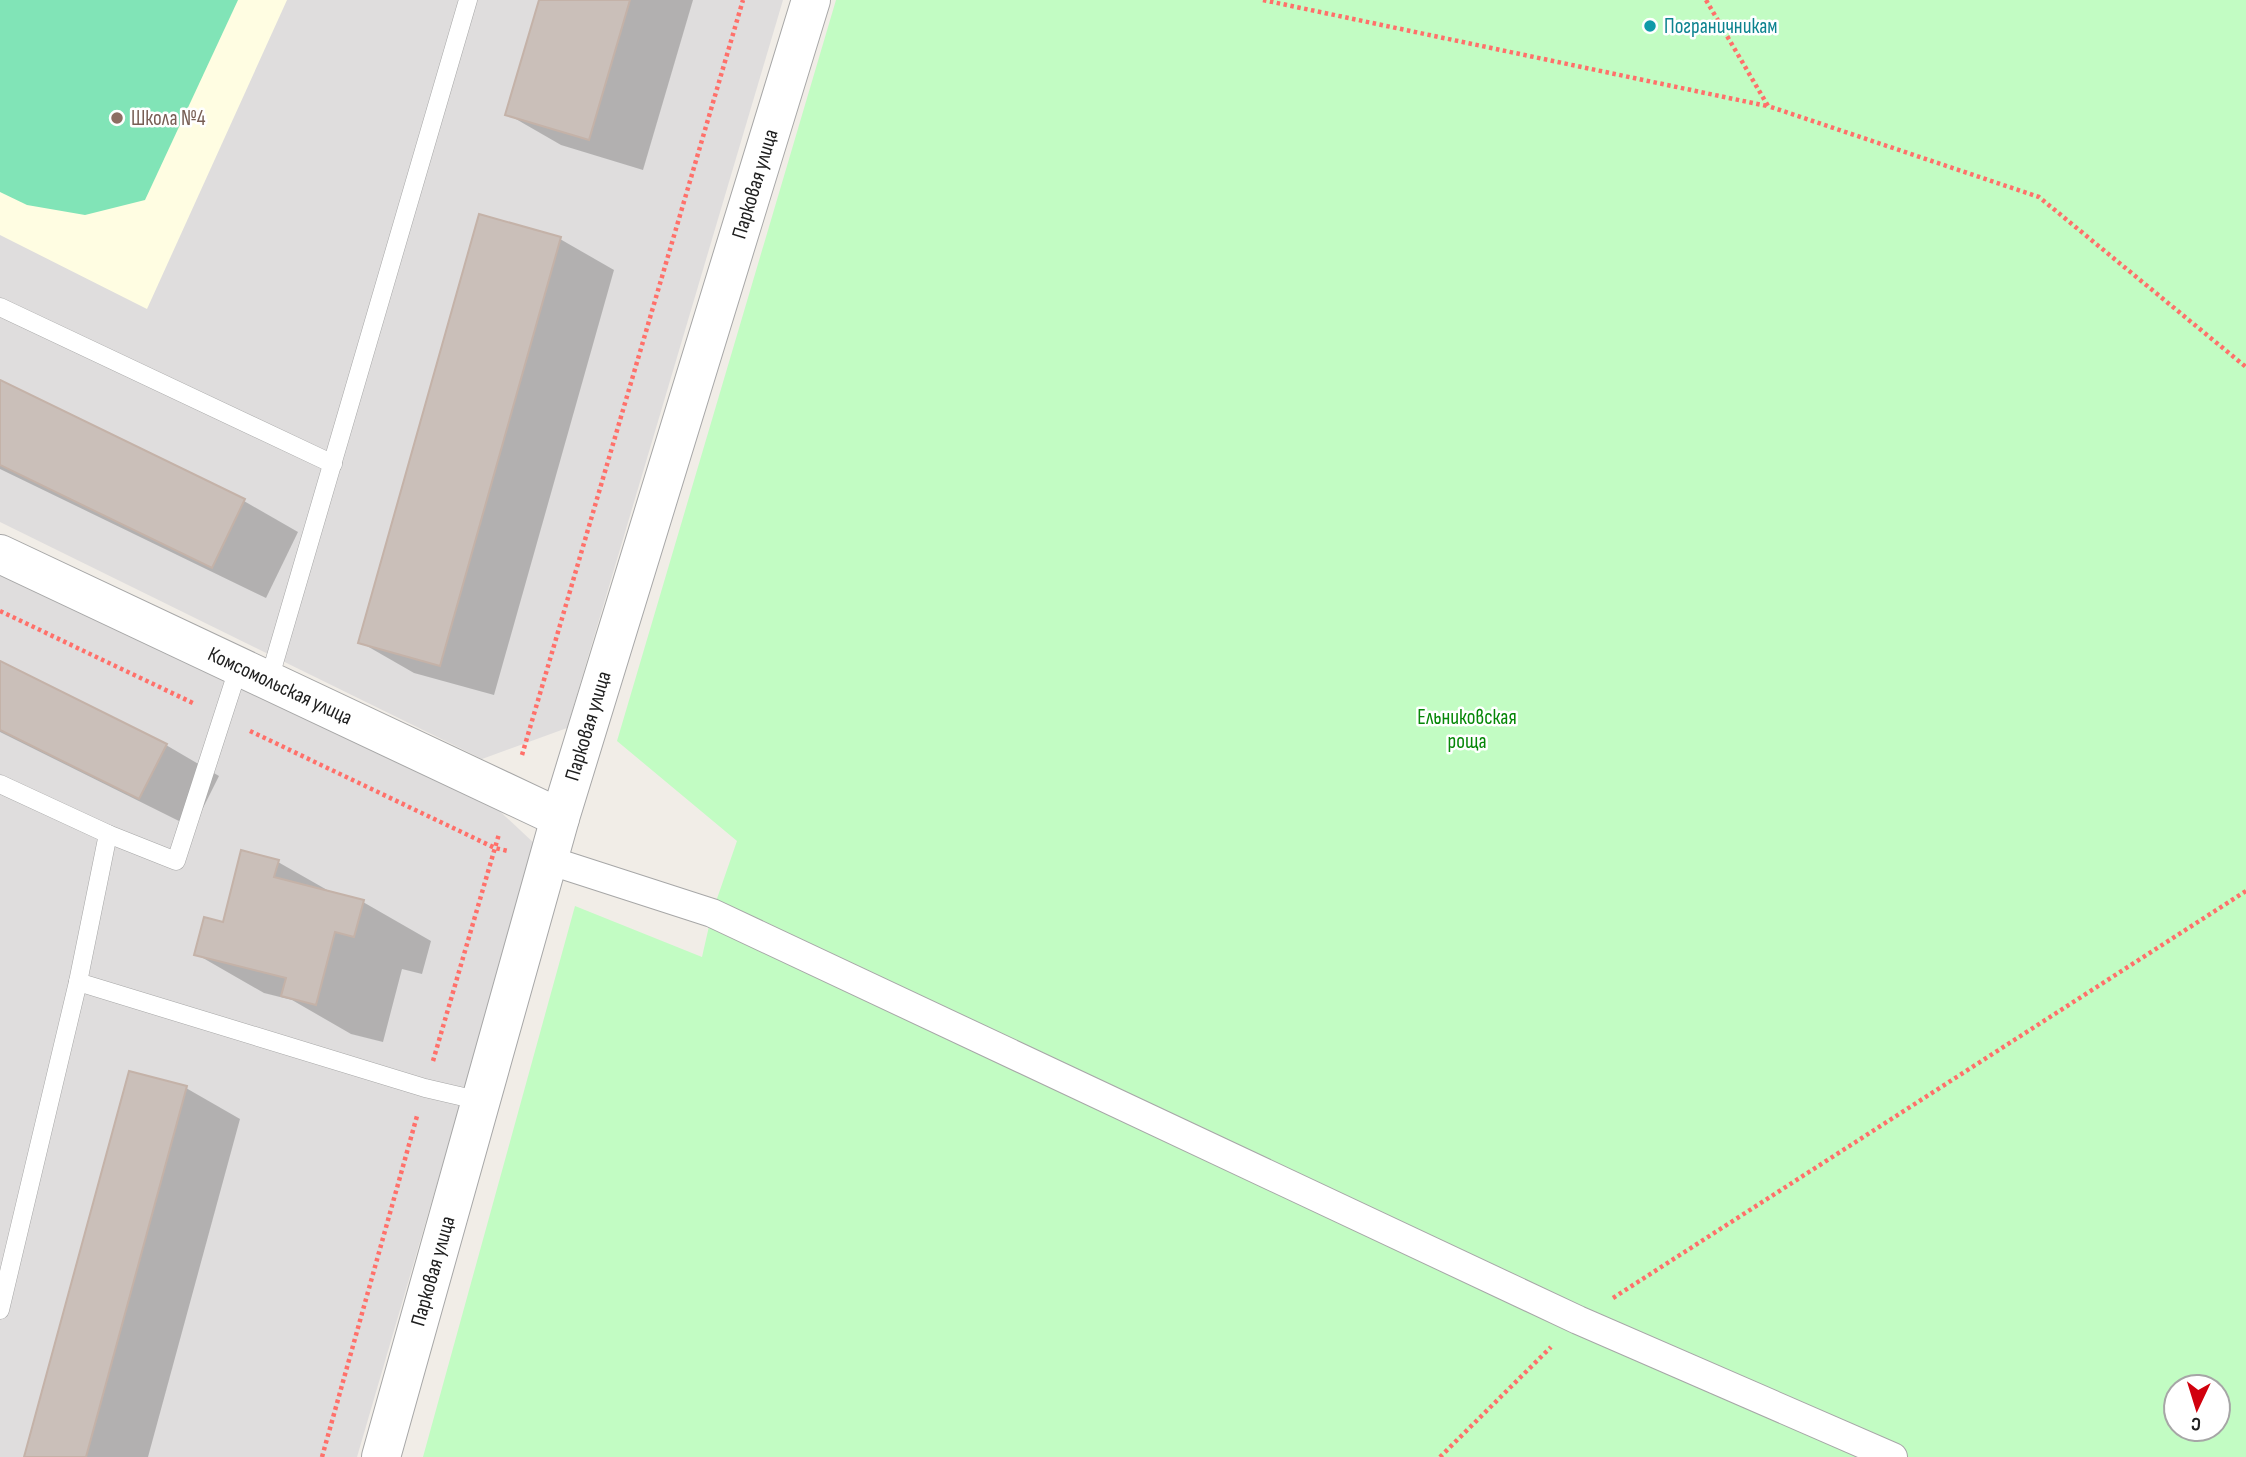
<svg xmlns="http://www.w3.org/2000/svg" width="2246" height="1457" font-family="'Sofia Sans Condensed',sans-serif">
	<rect width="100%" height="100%" fill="#f1ede7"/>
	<g fill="#dfdddd">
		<path d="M0 0H783L567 728 482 759 0 522Z"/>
		<path d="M0 570 491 803 536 845 357 1457H0Z"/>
	</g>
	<path fill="#fffde2" d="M0 0H287L147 309 0 235Z"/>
	<path fill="#c2fcc3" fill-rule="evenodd" d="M836 0H2246V1457H423L575 906 702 957 712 913 737 841 617 741ZM2176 1387H2218V1429H2176Z"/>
	<path fill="#81e4b7" d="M0 0H238L145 200 85 215 27 205 0 192Z"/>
	<g fill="#0003">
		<path d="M541 0H693L643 170 561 145 507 114Z"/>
		<path d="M560 239 614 270 494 695 414 673 360 642Z"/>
		<path d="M0 382 244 501 298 532 266 598 0 469Z"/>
		<path d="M0 663 166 745 219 776 193 828 0 732Z"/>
		<path d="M278 862 336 895 363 902 431 941 422 974 402 969 383 1042 351 1034 292 1000 264 993 196 954Z"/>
		<path d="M186 1088 240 1119 148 1457H26Z"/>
	</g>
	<g fill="#cabfb9" stroke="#c4b2a8" stroke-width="2">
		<path d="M539 0H630L589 140 505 115Z"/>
		<path d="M479 214 561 237 440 666 358 643Z"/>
		<path d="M0 380 245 499 212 568 0 465Z"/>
		<path d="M0 661 167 744 139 799 0 730Z"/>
		<path d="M241 850 279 860 274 877 364 900 354 937 335 932 316 1005 281 996 286 978 194 955 204 917 223 922Z"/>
		<path d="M129 1071 187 1086 86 1457H24Z"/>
	</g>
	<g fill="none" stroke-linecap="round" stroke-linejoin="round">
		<g stroke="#a7a7a7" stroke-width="19">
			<g id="service">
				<path d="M0 307 333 464"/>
				<path d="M269 680 468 0"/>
				<path d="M0 784 108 834 176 861 239 666"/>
				<path d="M78 982 425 1088 481 1101"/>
				<path d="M0 1310 78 982 108 834"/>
			</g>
		</g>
		<g stroke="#a7a7a7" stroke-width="30">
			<path id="pedestrian" d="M548 860 712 913 1578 1320 1893 1457"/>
		</g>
		<g stroke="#a7a7a7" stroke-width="40">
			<g id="tertiary">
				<path d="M0 554 560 818"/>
				<path d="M381 1457 560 818 811 0"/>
			</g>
		</g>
		<g stroke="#ff706a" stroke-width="4.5" stroke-dasharray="3.5 3.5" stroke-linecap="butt">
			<path d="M1263 0 1767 106"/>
			<path d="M1706 0 1768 106 2039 197 2246 367"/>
			<path d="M0 611 195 704"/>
			<path d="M250 731 495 848 508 851"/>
			<path d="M522 755 743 0"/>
			<path d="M433 1061 499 834"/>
			<path d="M1613 1298 2246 891"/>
			<path d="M322 1457 417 1116"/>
			<path d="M1440 1457 1551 1347"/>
		</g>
		<use href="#service" stroke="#fff" stroke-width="18"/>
		<use href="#pedestrian" stroke="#fff" stroke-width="28"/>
		<use href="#tertiary" stroke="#fff" stroke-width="38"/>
	</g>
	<circle fill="#0f9aa8" stroke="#fff" stroke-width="2.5" cx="1650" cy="26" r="7"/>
	<circle fill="#8d6e63" stroke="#fff" stroke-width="2.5" cx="117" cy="118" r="7"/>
	<g text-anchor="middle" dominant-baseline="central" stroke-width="5" stroke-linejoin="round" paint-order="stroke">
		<g font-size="21" fill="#0d838f" stroke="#fff" text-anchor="start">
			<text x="1664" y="26">Пограничникам</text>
		</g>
		<g font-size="21" fill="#785e54" stroke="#fff" text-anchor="start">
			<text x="131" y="118">Школа №4</text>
		</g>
		<g font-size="21" fill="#202020" stroke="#fff">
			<text transform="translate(755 184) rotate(-73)">Парковая улица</text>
			<text transform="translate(280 686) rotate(25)">Комсомольская улица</text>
			<text transform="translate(588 726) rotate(-73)">Парковая улица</text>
			<text transform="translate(433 1271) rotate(-74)">Парковая улица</text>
		</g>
		<g font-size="21" fill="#068708" stroke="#fff">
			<text x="1467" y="717">Ельниковская<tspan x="1467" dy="24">роща</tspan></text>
		</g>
	</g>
	<g transform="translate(2197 1408) rotate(184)"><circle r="33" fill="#ffffff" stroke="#a6a6a6" stroke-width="2"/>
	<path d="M0-5L12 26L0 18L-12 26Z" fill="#d1000d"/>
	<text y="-10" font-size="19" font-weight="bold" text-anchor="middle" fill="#202020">С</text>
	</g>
</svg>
